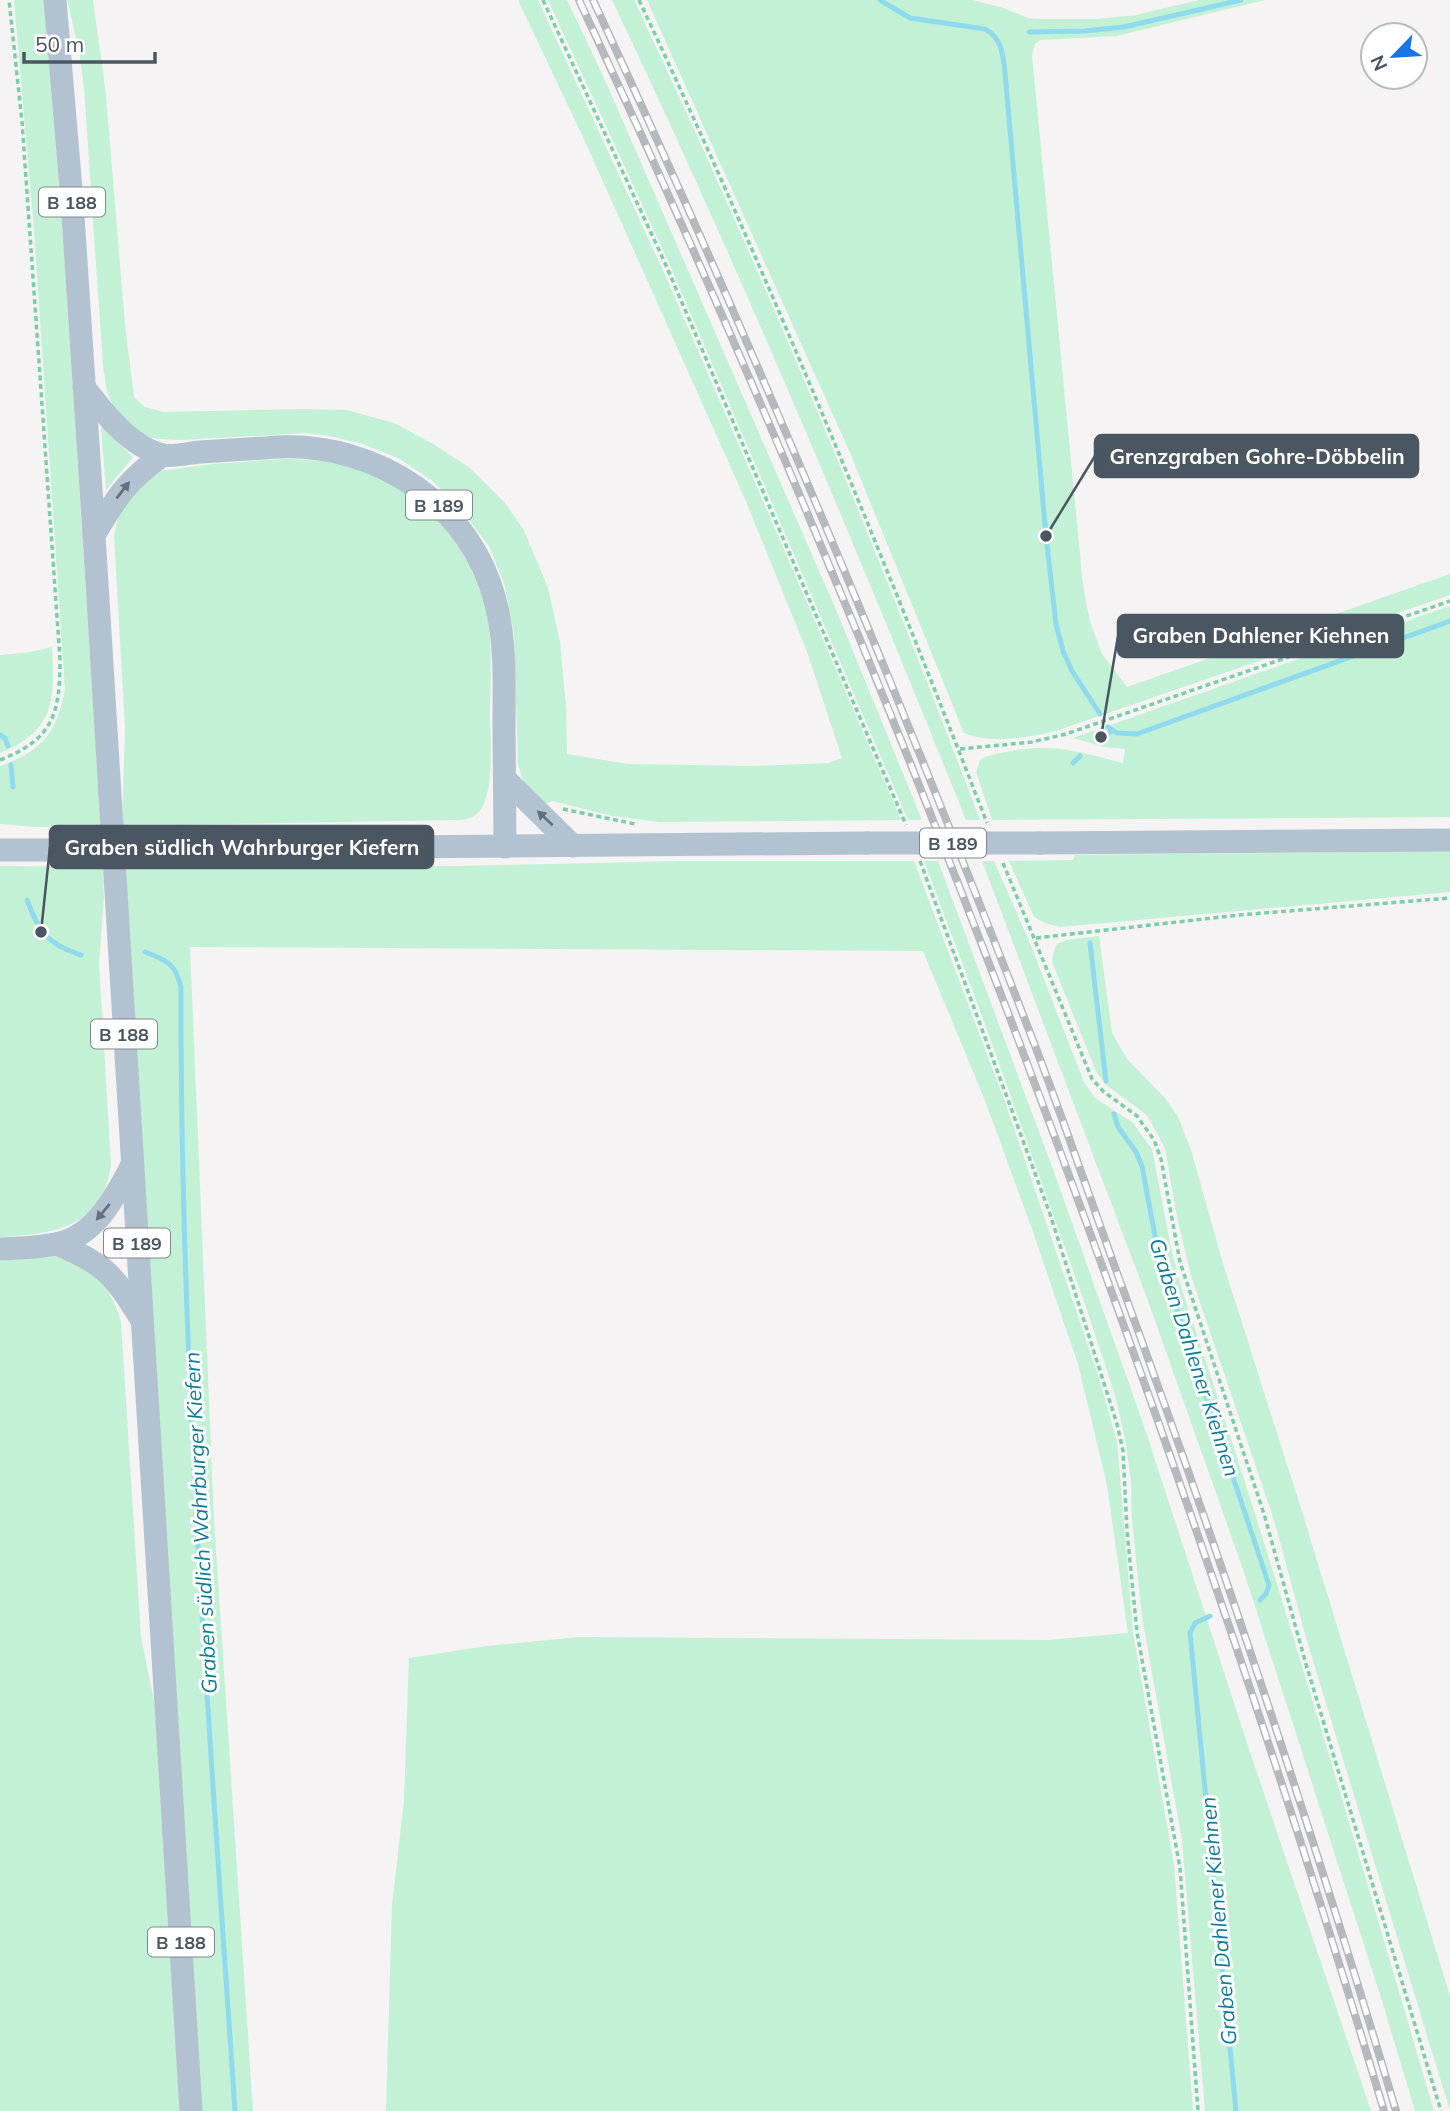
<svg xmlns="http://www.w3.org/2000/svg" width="1450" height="2111" font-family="Mulish,sans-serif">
	<rect width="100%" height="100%" fill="#f5f3f3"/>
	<g fill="#c3f1d5">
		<path d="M14 0H44L63 238 101 826 35 827 0 824V766C43 750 56 734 65 690L34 230Z"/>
		<path d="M67 0H93L106 95 125 325 134 397 145 407 163 412 304 409 346 410 394 423 433 444 470 468 504 502 524 530 548 588 560 642 566 707 567 754 628 764 753 766 829 763 842 758 806 649 745 499 588 148 518 0H538L666 277 901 820 660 822 612 816 553 801 542 805 525 787 518 765 514 633 504 583 489 546 455 502 430 479 398 458 363 444 329 436 305 433 181 440 158 439 146 436 135 430 115 409 107 392 103 366 84 88 79 50Z"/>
		<path d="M548 0H567L605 80 837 612 922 820H908L669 263Z"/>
		<path d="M612 0H634C761 268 875 543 980 820H966C855 544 740 269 612 0Z"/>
		<path d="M647 0H972L1000 7 1028 18 1041 19H1096L1136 15 1199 0H1265L1117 36 1040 40 1035 44 1032 55 1083 586 1090 622 1102 654 1127 687 1450 574V595L1053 732C1024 738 992 744 964 733L851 455Z"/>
		<path d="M101 427 133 457 106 490Z"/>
		<path d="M282 459C306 459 329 461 351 467 415 484 466 539 484 602 494 638 490 678 490 714 490 740 495 787 481 809 475 819 464 820 453 820L122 826 125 727 114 535 121 507 158 471 213 464Z"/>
		<path d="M1450 606V817L992 820 976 772 980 760 985 757C1040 741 1070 748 1123 763L1125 749 1104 747 1073 738Z"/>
		<path d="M52 647C55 700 55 731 0 753V655L31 652Z"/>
		<path d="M1450 851V892L1060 927 1045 923 1034 917 1009 861 1073 860 1075 855Z"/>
		<path d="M673 861H914L1005 1102 1099 1378 1117 1441 1133 1633 1174 1865 1193 2111H386L392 1905 404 1801 409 1658 487 1646 579 1637 1048 1640 1128 1633 1107 1485 1078 1364 1032 1229 984 1098 923 951 190 947 214 1520 253 2111H201L124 867 462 866Z"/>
		<path d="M924 861H938L1054 1172 1145 1429 1250 1752 1371 2111H1205L1182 1840 1142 1617 1132 1520 1131 1482 1125 1438 1115 1395 1084 1301 982 1016Z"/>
		<path d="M982 861H994L1029 941 1084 1082 1095 1098 1132 1122 1152 1149 1171 1248 1181 1287C1273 1559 1353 1835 1434 2111H1415L1382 2001 1245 1575 1147 1298Z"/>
		<path d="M0 866 103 867 104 898 99 963 111 1165C102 1228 54 1234 0 1237Z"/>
		<path d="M1099 936 1112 1033 1127 1059 1165 1098 1178 1117 1191 1150 1222 1260 1304 1518 1450 1996V2111L1304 1631 1275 1523 1191 1276 1177 1217 1165 1148 1147 1115 1106 1085 1096 1071 1052 962 1053 953 1057 944 1067 940Z"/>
		<path d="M52 1256C89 1258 112 1288 121 1322L141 1637 155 1705 180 2111H0V1261Z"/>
	</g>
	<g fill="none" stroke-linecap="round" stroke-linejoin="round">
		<g stroke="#90daee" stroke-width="5">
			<path d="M880 0 910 18 985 29C1002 38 1003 55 1005 73L1046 536 1056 624 1063 651 1072 671 1100 714"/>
			<path d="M1029 32 1085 31 1124 27 1241 0"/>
			<path d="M1108 727 1117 733 1137 734 1450 621"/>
			<path d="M0 735 5 738 8 746"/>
			<path d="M1101 737 1112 731"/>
			<path d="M1073 763 1080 756"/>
			<path d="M11 765 13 787"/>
			<path d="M27 900C39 932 47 944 81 955"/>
			<path d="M1090 943 1106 1081"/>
			<path d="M145 952C167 960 176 964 181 988 180 1363 210 1737 235 2111"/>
			<path d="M1114 1114 1118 1127 1136 1152 1142 1166 1158 1252 1269 1585 1266 1594 1260 1600"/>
			<path d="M1210 1616 1195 1623 1190 1633 1236 2111"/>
		</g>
		<g stroke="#7ad0a6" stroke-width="3.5" stroke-dasharray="5 3.5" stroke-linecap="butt">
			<path d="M543 0 665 263 906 825"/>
			<path d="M639 0C766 270 879 545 987 823"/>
			<path d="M960 749 1032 742 1066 734 1450 601"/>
			<path d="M0 760C54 739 60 713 60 659L22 122 9 0"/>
			<path d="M563 809 635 824"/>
			<path d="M920 861 1050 1214 1117 1424 1123 1451 1127 1531 1137 1632 1180 1868 1198 2111"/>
			<path d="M1003 863 1092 1079 1104 1092 1137 1116 1154 1140 1161 1159 1180 1262 1264 1514 1306 1664 1441 2111"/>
			<path d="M1036 938 1239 915 1450 898"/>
		</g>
		<g stroke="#b3c2d1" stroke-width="23">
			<path d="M55 0 72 201 94 535 191 2111"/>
			<path d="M84 387C103 412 130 447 163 455 173 457 189 453 200 452 226 450 252 449 279 447 378 443 472 505 496 604 506 643 504 685 504 725 504 766 505 806 505 847"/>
			<path d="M94 535C117 497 127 480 163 455"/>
			<path d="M505 779 573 846"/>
			<path d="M1039 843 1450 840"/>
			<path d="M151 849 867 843"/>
			<path d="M0 850H69"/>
			<path d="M57 1244C106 1264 114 1276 141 1319"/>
			<path d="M0 1249C18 1248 37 1248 55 1244 95 1237 115 1197 132 1165"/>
		</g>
		<g stroke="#b5b8bd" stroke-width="8">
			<g id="rail">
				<path d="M579 0C770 408 942 825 1096 1249 1200 1534 1298 1821 1384 2111"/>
				<path d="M593 0C749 336 893 679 1027 1025 1060 1109 1089 1196 1120 1281 1220 1555 1313 1831 1396 2111"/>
			</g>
		</g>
		<use href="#rail" stroke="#fff" stroke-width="5" stroke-dasharray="16" stroke-linecap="butt"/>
		<g stroke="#b3c2d1" stroke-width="23">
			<path d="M867 843H1039"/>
			<path d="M69 850 151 849"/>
		</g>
	</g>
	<defs><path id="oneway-solid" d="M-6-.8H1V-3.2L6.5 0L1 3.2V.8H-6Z" transform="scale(1.75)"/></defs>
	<g fill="#64717d">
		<use href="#oneway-solid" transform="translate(123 490) rotate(-52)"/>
		<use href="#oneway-solid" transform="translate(545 818) rotate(-137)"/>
		<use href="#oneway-solid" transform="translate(103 1212) rotate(130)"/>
	</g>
	<g text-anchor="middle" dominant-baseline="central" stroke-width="6" stroke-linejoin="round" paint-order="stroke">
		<g fill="#fff" stroke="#808990" stroke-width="2">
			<rect x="39" y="187.5" width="66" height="29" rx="5"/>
			<rect x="406" y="490.5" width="66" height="29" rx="5"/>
			<rect x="920" y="828.5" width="66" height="29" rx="5"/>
			<rect x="91" y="1019.5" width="66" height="29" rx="5"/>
			<rect x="104" y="1228.5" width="66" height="29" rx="5"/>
			<rect x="148" y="1927.5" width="66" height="29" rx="5"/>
		</g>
		<g font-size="18" font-weight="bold" fill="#4a5661">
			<text x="72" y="202">B 188</text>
			<text x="439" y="505">B 189</text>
			<text x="953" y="843">B 189</text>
			<text x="124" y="1034">B 188</text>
			<text x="137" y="1243">B 189</text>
			<text x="181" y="1942">B 188</text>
		</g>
		<g font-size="21" font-style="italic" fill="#0c7c9b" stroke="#fff">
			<text transform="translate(1195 1357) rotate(72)">Graben Dahlener Kiehnen</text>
			<text transform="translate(200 1523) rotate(-93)">Graben südlich Wahrburger Kiefern</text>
			<text transform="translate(1218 1921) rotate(-95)">Graben Dahlener Kiehnen</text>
		</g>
	</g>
	<path fill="none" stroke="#4a5661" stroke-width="2.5" d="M1046 536L1095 456M1101 737L1118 636M41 932L50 847"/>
	<g fill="#4a5661" stroke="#fff" stroke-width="2.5">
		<circle cx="1046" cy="536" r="7"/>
		<circle cx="1101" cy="737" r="7"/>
		<circle cx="41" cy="932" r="7"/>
	</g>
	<g fill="#4a5661" stroke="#4a5661" stroke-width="2.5">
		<rect x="1095" y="435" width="323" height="42" rx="7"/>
		<rect x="1118" y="615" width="285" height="42" rx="7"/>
		<rect x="50" y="826" width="383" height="42" rx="7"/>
	</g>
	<g font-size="21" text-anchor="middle" font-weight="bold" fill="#fff">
		<text x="1257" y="464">Grenzgraben Gohre-Döbbelin</text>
		<text x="1261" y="643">Graben Dahlener Kiehnen</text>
		<text x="242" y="855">Graben südlich Wahrburger Kiefern</text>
	</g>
	<g transform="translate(1394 56) rotate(245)"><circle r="33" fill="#ffffff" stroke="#b7bbc0" stroke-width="2"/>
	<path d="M0-5L12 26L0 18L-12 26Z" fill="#1a73e8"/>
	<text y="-10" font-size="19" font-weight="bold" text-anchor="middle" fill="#4a5661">N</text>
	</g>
	<path d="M24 52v10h131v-10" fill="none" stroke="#4a5661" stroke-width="3.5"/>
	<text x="35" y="52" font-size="21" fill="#4a5661" stroke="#ffffff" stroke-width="5" paint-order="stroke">50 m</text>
</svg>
